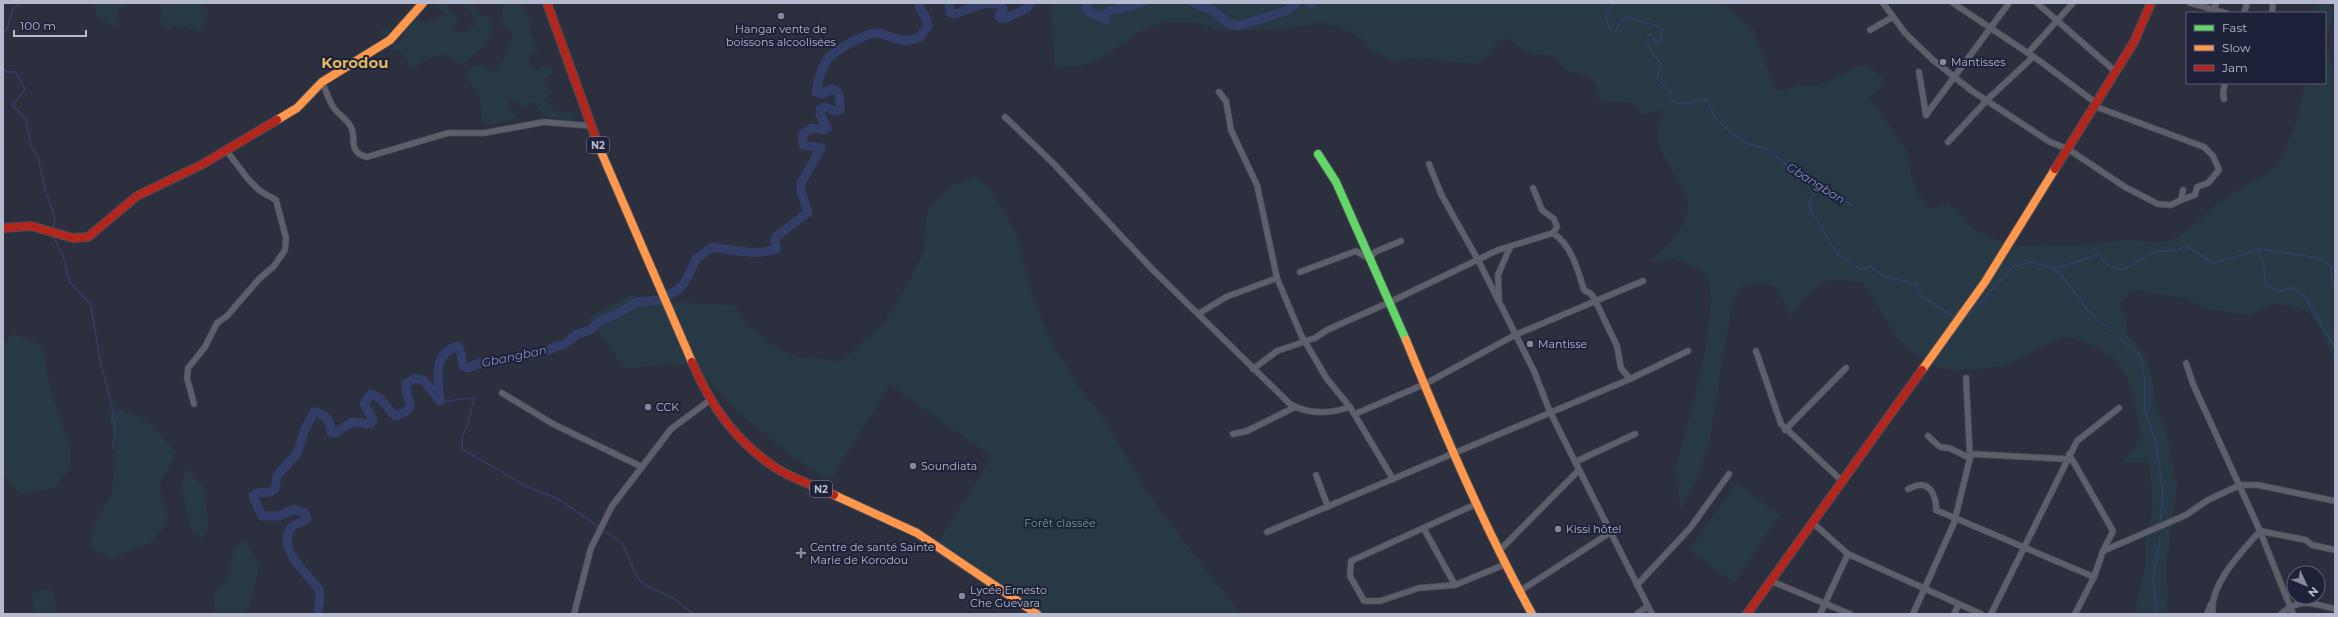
<svg xmlns="http://www.w3.org/2000/svg" width="2338" height="617" font-family="Montserrat,sans-serif">
	<rect width="100%" height="100%" fill="#2c2f3d"/>
	<g fill="#273945">
		<path d="M93 3H128L118 10 117 28 98 19Z"/>
		<path d="M160 3H198L209 12 200 32 182 25 169 29 161 25Z"/>
		<path d="M434 3H451L447 9 458 17 451 32H467L477 23 465 3H472L478 14 490 18 493 33 485 46 462 65 443 55 427 59 413 69 400 51 388 50V39L380 30 389 27 394 40 401 44C403 33 406 21 416 16L425 23 437 19 444 14Z"/>
		<path d="M504 3H519L533 22 529 29 538 50 527 58 533 70 551 65 552 74 544 80 552 93 544 101 557 112 576 113 575 120 545 117 534 102 522 107 512 99 507 105 518 118 483 126 478 93 465 77 471 67 482 65 495 72 505 56 513 34 500 25Z"/>
		<path d="M1050 3H1723L1753 29 1777 92 1800 85 1812 86 1828 82 1861 65 1874 70 1885 81 1870 98 1905 148 1913 182 1918 194 1930 209 1948 204C1960 209 1961 216 1969 225 1976 232 1986 236 1995 239 2025 249 2063 245 2095 244 2107 243 2121 239 2134 240 2147 241 2160 245 2172 239 2192 229 2207 211 2225 198 2239 187 2255 181 2269 172 2288 159 2301 105 2305 83H2325V13H2316L2317 3H2329L2333 12 2326 43 2335 78V362L2319 327 2310 313 2291 306 2273 304 2249 316 2201 307 2189 299 2133 290 2119 305 2125 316 2128 334 2145 356 2153 379 2156 406 2166 428 2177 485 2166 568 2168 614H2134L2146 561V536L2153 510 2149 462 2120 463 2134 448 2141 436C2134 396 2129 354 2083 342 2078 340 2070 337 2065 337 2056 338 2043 347 2035 351 2025 356 2015 362 2005 365 1978 371 1942 375 1919 358 1892 340 1882 309 1863 283 1821 274 1813 285 1790 317L1784 302 1773 285 1758 283 1742 286 1732 303 1709 447 1693 489 1680 510 1675 469 1695 397 1706 345 1711 299 1709 281 1700 269 1675 259 1651 261C1659 253 1668 245 1675 237 1705 197 1672 181 1660 147 1656 137 1659 121 1662 111L1641 115 1633 103C1620 100 1608 103 1595 98L1597 87 1592 78 1566 70 1554 56C1532 55 1523 52 1507 38L1497 43 1489 55 1475 64 1422 58 1395 61 1372 51 1361 38 1341 27 1320 23 1295 28 1223 31 1195 23 1165 22 1139 32 1101 59 1081 66 1055 68Z"/>
		<path d="M974 176 985 183 1004 210 1019 241 1028 281 1042 320 1053 344 1079 387 1105 420 1145 488 1163 514 1241 614H1031L938 541 992 457 890 385 834 475 825 479 795 458 738 413 693 365 664 364 625 369 588 318 630 295 677 302 735 305 747 326 758 331 774 347 796 356 842 361 884 323 907 284 924 252 925 228 928 210 953 185Z"/>
		<path d="M13 333 43 346 51 390 70 446V469L53 489 19 494 3 475V346Z"/>
		<path d="M107 406 144 418 177 452 159 486 169 521 152 542 110 559 90 548 94 523 112 494 115 464 114 436Z"/>
		<path d="M187 468 204 488 209 530 201 539 191 530 181 484Z"/>
		<path d="M1736 483 1780 515 1734 583 1689 550Z"/>
		<path d="M244 540 260 563 250 607 245 614H215L213 593 227 579 234 548Z"/>
		<path d="M41 589 53 590 57 614H34L31 596Z"/>
	</g>
	<g fill="none" stroke-linecap="round" stroke-linejoin="round">
		<g stroke="#333e68" stroke-width="1.5">
			<path d="M1614 3C1605 15 1603 20 1613 32L1616 31 1620 22 1626 17 1658 26 1662 30 1661 41 1657 43 1652 35H1648C1646 48 1653 53 1661 64L1657 79 1671 91 1670 98C1681 109 1694 99 1707 100L1716 119 1734 135 1748 144 1767 149 1795 172 1852 205"/>
			<path d="M3 32 7 30 13 9 21 3"/>
			<path d="M3 67 6 72H15L25 89 13 105 26 120 31 146 38 157 45 189 55 218 54 229"/>
			<path d="M1818 185 1809 204 1811 213 1821 225 1830 243 1839 255 1861 270 1870 266 1887 278 1901 280 1915 285 1924 298 1953 316H1957"/>
			<path d="M53 236 63 256 70 282 91 305 100 360 112 406 115 433 112 450"/>
			<path d="M2258 250 2264 267 2266 286 2280 291 2293 288 2304 295 2335 348"/>
			<path d="M2054 269 2067 282 2089 312 2141 356 2145 381V411L2156 442 2163 495 2160 523"/>
			<path d="M1964 315H1969L2013 267 2031 262 2054 269 2099 254 2108 265 2123 270 2154 252 2177 250 2187 246 2213 263C2226 258 2247 255 2258 249L2320 258 2331 267 2332 280 2335 281"/>
			<path d="M440 401C451 404 462 395 474 399L467 427 462 437V449L526 486 560 500 600 528"/>
			<path d="M603 530 622 543 638 579 645 585 678 601 693 614"/>
			<path d="M2154 614 2156 610 2153 579 2160 536"/>
		</g>
		<g stroke="#333e68" stroke-width="9">
			<path d="M949 3 950 12 954 14C971 9 982 0 1001 5L1003 9 999 17 1003 19 1026 9 1030 3"/>
			<path d="M1088 3 1086 8 1090 12 1106 20V14L1109 11 1142 3"/>
			<path d="M1194 3 1212 10 1229 24 1238 26 1286 11 1296 3"/>
			<path d="M1309 3H1312"/>
			<path d="M318 614 320 594 318 588C307 574 276 548 291 528 295 523 302 523 307 519L305 513 294 509 279 516H262L253 496 256 493 271 492 275 489 277 476 298 452 304 431 314 412C325 413 331 422 331 432L335 433 352 422 370 424 373 420 364 404 371 394C383 397 387 410 396 416L407 411 410 406C410 398 404 391 406 384L415 378 423 380 440 401C438 380 431 354 458 346 463 353 460 360 464 367L468 368 487 360 498 361 545 352 554 347 564 345 577 334 591 330 598 322 619 313 637 302 660 300 679 289 685 282 696 259 712 247C733 250 756 256 776 249L775 240 777 236 808 212 801 192V183L821 148 803 145V134L811 128 824 130 827 128 820 115V110L824 107 835 111 840 110C841 95 838 83 822 94L816 92C818 82 821 68 827 60 833 51 867 32 877 33 896 36 897 45 919 38L928 26 927 20 919 6 920 3"/>
		</g>
		<g stroke="#4a4c57" stroke-width="7">
			<g id="street">
				<path d="M1883 3 1905 33 1933 60 1972 91 2050 142 2068 149 2125 187 2158 204 2171 205 2181 200 2183 190"/>
				<path d="M1953 3 2037 59 2096 103"/>
				<path d="M2037 3 2116 72"/>
				<path d="M2190 3 2226 13"/>
				<path d="M2214 9 2216 3"/>
				<path d="M2244 13 2247 3"/>
				<path d="M2272 13 2273 3"/>
				<path d="M1870 30 1893 17"/>
				<path d="M2028 53 2073 3"/>
				<path d="M1919 72 1926 115"/>
				<path d="M322 82C326 90 329 102 334 108 339 115 347 119 351 127 357 139 347 152 367 157L448 133H484L544 122 592 126"/>
				<path d="M1219 92 1226 101 1231 130 1257 185 1277 278 1301 335 1327 379 1350 407 1393 479"/>
				<path d="M2224 99 2223 93 2225 83"/>
				<path d="M2094 106 2204 147 2213 156 2219 170 2208 183 2197 187 2195 195 2181 200"/>
				<path d="M1926 115 2009 3"/>
				<path d="M1005 117 1053 163 1152 269 1290 404C1309 415 1329 414 1350 407"/>
				<path d="M1948 142 1988 99 2033 57"/>
				<path d="M1429 164 1441 194 1478 260 1534 371 1550 412 1652 614"/>
				<path d="M1553 233C1572 246 1577 268 1584 290L1591 294 1595 300 1617 346 1621 368 1630 379"/>
				<path d="M1300 272 1356 251 1369 259 1375 252 1401 241"/>
				<path d="M1499 300 1498 275 1510 247"/>
				<path d="M1198 314 1226 297 1277 278"/>
				<path d="M1756 351 1781 424 1841 480"/>
				<path d="M2186 363 2193 384 2260 531 2293 614"/>
				<path d="M1253 369 1277 351 1315 338 1327 330 1390 302 1498 250 1553 233 1557 227 1554 219 1542 210 1533 188"/>
				<path d="M502 393 553 424 642 467"/>
				<path d="M194 404 187 378 188 368 205 347 217 323 227 316 259 279 274 266 285 250 286 238 276 200 260 191 248 179 226 150"/>
				<path d="M1355 414 1425 384 1515 335 1643 281"/>
				<path d="M1785 430 1846 368"/>
				<path d="M1233 434 1247 431 1295 407"/>
				<path d="M1928 436 1940 447 1949 448 1970 458"/>
				<path d="M1970 454 2067 459"/>
				<path d="M2069 454 2113 531 2103 551"/>
				<path d="M1575 462 1635 434"/>
				<path d="M1316 475 1328 507"/>
				<path d="M1908 489C1911 488 1916 485 1920 485 1932 484 1937 501 1936 510L2094 577"/>
				<path d="M1476 504 1351 561 1350 576 1364 601H1380L1419 588 1455 585 1506 564"/>
				<path d="M1813 523 1848 554 1981 614"/>
				<path d="M1424 529 1455 585"/>
				<path d="M1267 532 1630 379 1688 351"/>
				<path d="M1498 552 1579 470"/>
				<path d="M1771 581 1850 614"/>
				<path d="M1637 585 1691 527 1729 474"/>
				<path d="M1520 591 1611 532"/>
				<path d="M574 614 591 548 612 506 671 429 710 400"/>
				<path d="M1637 614 1648 606"/>
				<path d="M1820 614 1848 554"/>
				<path d="M1913 614 1954 523 1970 458 1966 378"/>
				<path d="M1954 614 1959 604"/>
				<path d="M1991 614 2077 441 2119 408"/>
				<path d="M2075 614 2094 577 2103 551 2186 515 2208 500 2240 485H2258L2335 501"/>
				<path d="M2207 614 2211 604"/>
				<path d="M2213 614C2208 586 2242 551 2260 531L2306 540 2312 545 2335 550"/>
				<path d="M2281 614C2300 597 2312 603 2335 609"/>
			</g>
		</g>
		<g stroke="#4a4c57" stroke-width="10">
			<path id="fast" d="M1318 154 1336 182 1406 340"/>
		</g>
		<g stroke="#4a4c57" stroke-width="10">
			<g id="slow">
				<path d="M277 120 297 108 322 82 390 40 423 3"/>
				<path d="M599 147 692 362"/>
				<path d="M1406 340C1444 433 1483 525 1532 614"/>
				<path d="M1922 370 1985 282 2055 169"/>
				<path d="M834 495 917 533 1037 614"/>
			</g>
		</g>
		<g stroke="#4a4c57" stroke-width="10">
			<g id="jam">
				<path d="M547 3 599 147"/>
				<path d="M2055 169 2134 42 2151 3"/>
				<path d="M3 228 31 226 73 238 88 237 137 196 203 164 277 120"/>
				<path d="M692 362C711 406 735 441 776 468 793 479 816 486 834 495"/>
				<path d="M1747 614 1922 370"/>
			</g>
		</g>
		<use href="#street" stroke="#5d5f6a" stroke-width="5.5"/>
		<use href="#fast" stroke="#63d668" stroke-width="8"/>
		<use href="#slow" stroke="#ff974d" stroke-width="8"/>
		<use href="#jam" stroke="#b3261e" stroke-width="8"/>
	</g>
	<g fill="#86899b" stroke="#1d223a" stroke-width="1.5">
		<circle cx="781" cy="16" r="4"/>
		<circle cx="1943" cy="62" r="4"/>
		<circle cx="1530" cy="344" r="4"/>
		<circle cx="648" cy="407" r="4"/>
		<circle cx="913" cy="466" r="4"/>
		<circle cx="1558" cy="529" r="4"/>
		<path d="M799 547h4v4h4v4h-4v4h-4v-4h-4v-4h4z"/>
		<circle cx="962" cy="596" r="4"/>
	</g>
	<g text-anchor="middle" dominant-baseline="central" stroke-width="4" stroke-linejoin="round" paint-order="stroke">
		<g fill="#1d223a" stroke="#888ca2" stroke-width="1">
			<rect x="587" y="137" width="22" height="16" rx="3"/>
			<rect x="810" y="481" width="22" height="16" rx="3"/>
		</g>
		<g font-size="10" font-weight="bold" fill="#b6bace">
			<text x="598" y="145">N2</text>
			<text x="821" y="489">N2</text>
		</g>
		<g font-size="11" fill="#b6bace" stroke="#1d223a" text-anchor="start">
			<text x="781" y="29" text-anchor="middle">Hangar vente de<tspan x="781" dy="13">boissons alcoolisées</tspan></text>
			<text x="1951" y="62">Mantisses</text>
			<text x="1538" y="344">Mantisse</text>
			<text x="656" y="407">CCK</text>
			<text x="921" y="466">Soundiata</text>
			<text x="1566" y="529">Kissi hôtel</text>
			<text x="810" y="547">Centre de santé Sainte<tspan x="810" dy="13">Marie de Korodou</tspan></text>
			<text x="970" y="590">Lycée Ernesto<tspan x="970" dy="13">Che Guevara</tspan></text>
		</g>
		<g font-size="11" fill="#6ba184" stroke="#1d223a">
			<text x="1060" y="523">Forêt classée</text>
		</g>
		<g font-size="12" font-style="italic" fill="#828dbc" stroke="#1d223a">
			<text transform="translate(1816 183) rotate(32)">Gbangban</text>
			<text transform="translate(514 356) rotate(-12)">Gbangban</text>
		</g>
		<g font-size="15" font-weight="bold" fill="#e1b65e" stroke="#1d223a">
			<text x="355" y="62">Korodou</text>
		</g>
	</g>
	<rect width="2338" height="617" fill="none" stroke="#b6bace" stroke-width="8"/>
	<rect x="2186" y="12" width="140" height="72" fill="#1d223a" stroke="#5a5f75"/>
	<rect x="2194" y="25" width="20" height="6" fill="#63d668" stroke="#5a5f75"/>
	<text x="2222" y="32" font-size="12" fill="#b6bace">Fast</text>
	<rect x="2194" y="45" width="20" height="6" fill="#ff974d" stroke="#5a5f75"/>
	<text x="2222" y="52" font-size="12" fill="#b6bace">Slow</text>
	<rect x="2194" y="65" width="20" height="6" fill="#b3261e" stroke="#5a5f75"/>
	<text x="2222" y="72" font-size="12" fill="#b6bace">Jam</text>
	<g transform="translate(2306 585) rotate(134)"><circle r="19" fill="#1d223a" stroke="#5a5f75"/>
	<path d="M0-3L7 15L0 10L-7 15Z" fill="#86899b"/>
	<text y="-6" font-size="11" font-weight="bold" text-anchor="middle" fill="#b6bace">N</text>
	</g>
	<path d="M14 30v6h72v-6" fill="none" stroke="#b6bace" stroke-width="2"/>
	<text x="20" y="30" font-size="12" fill="#b6bace" stroke="#1d223a" stroke-width="3" paint-order="stroke">100 m</text>
</svg>
